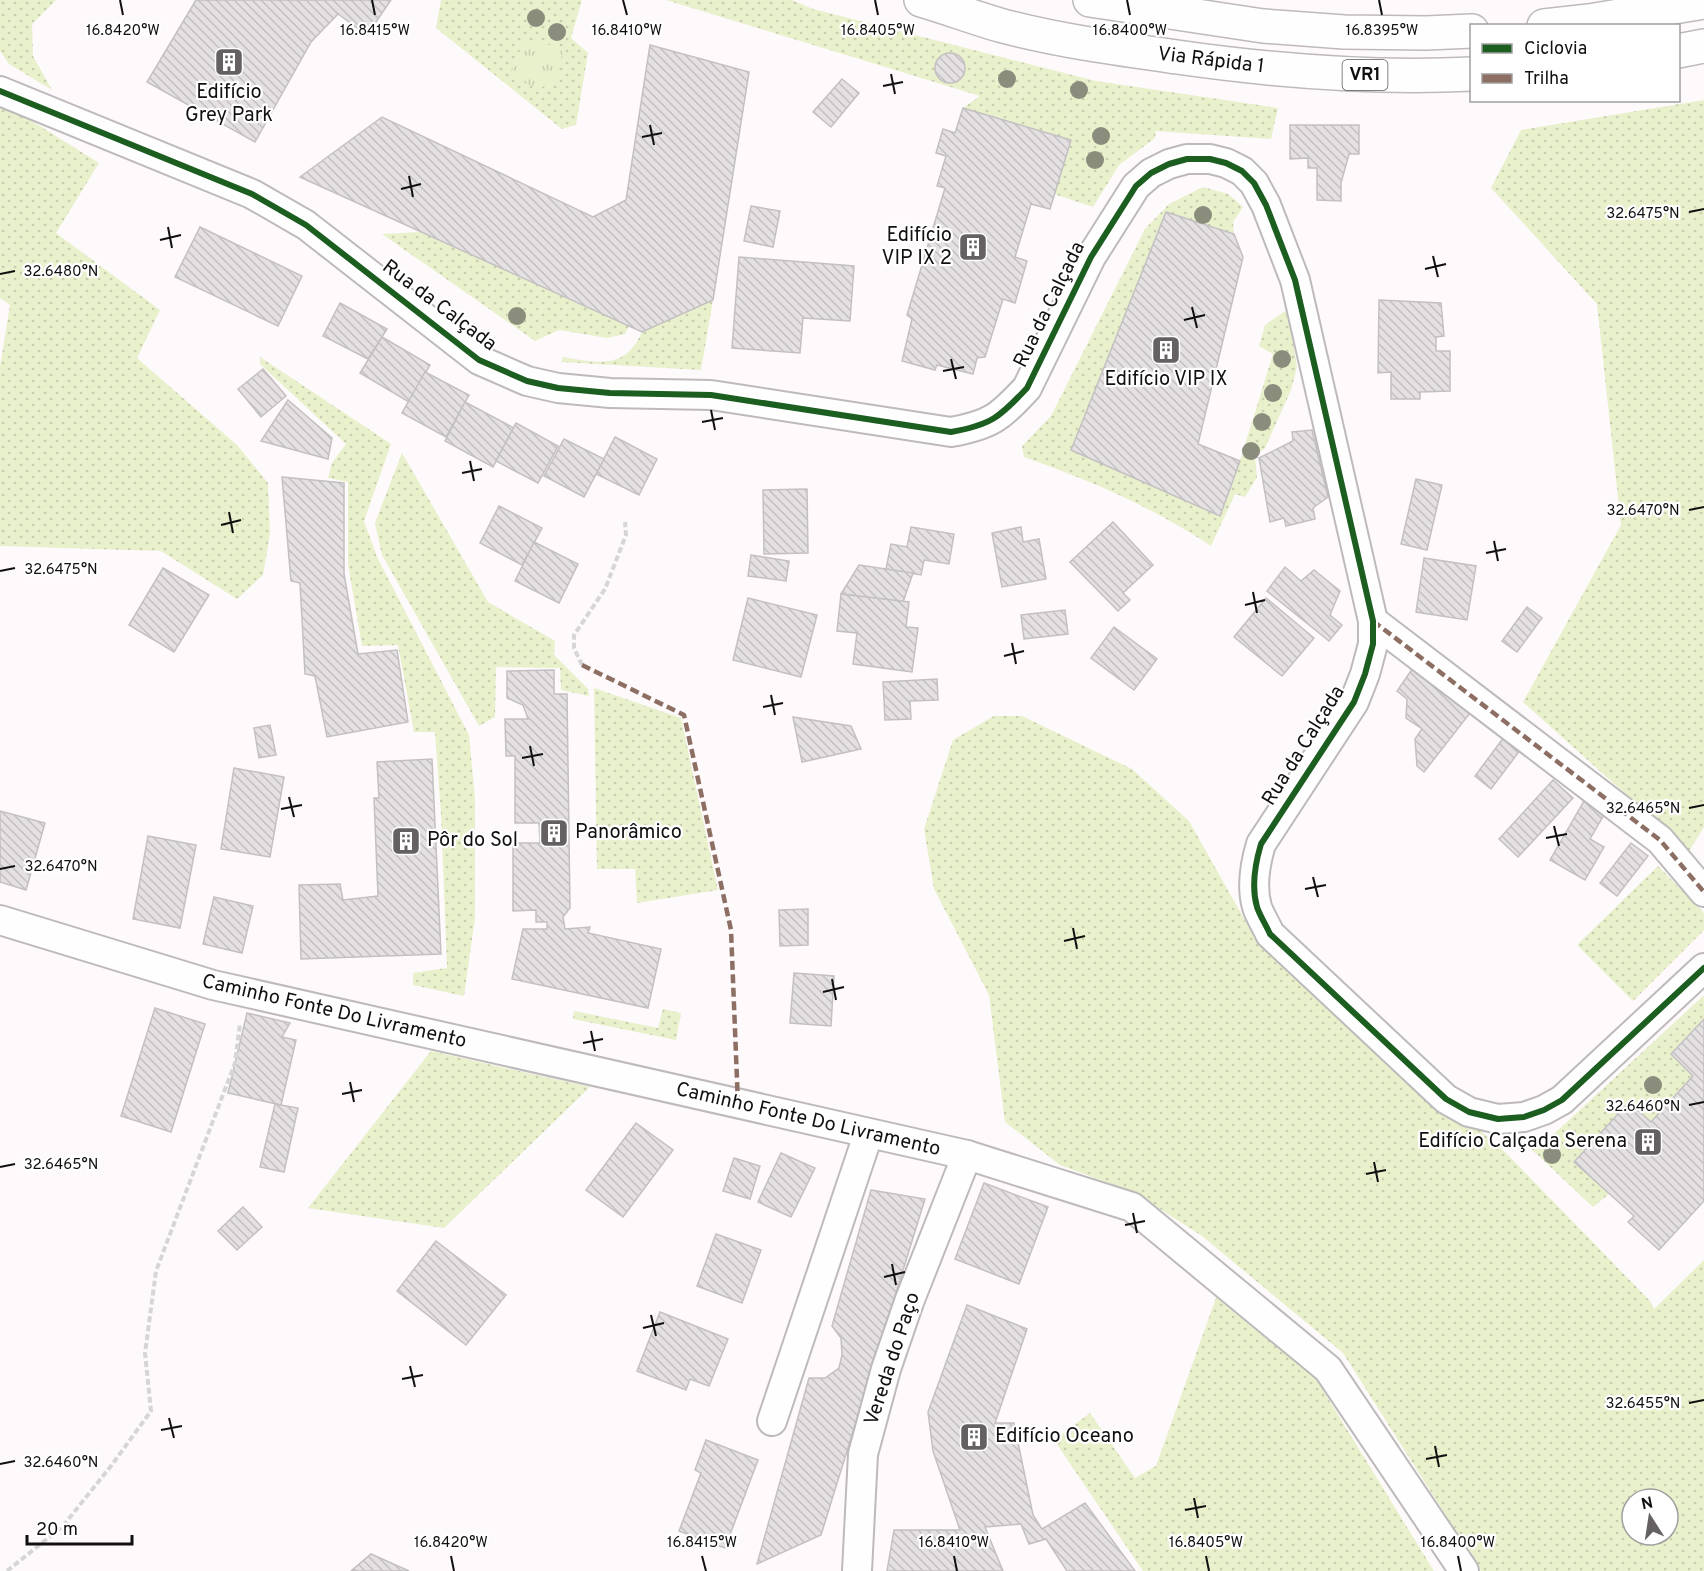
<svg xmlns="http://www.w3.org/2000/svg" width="1704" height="1571" font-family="Overpass,sans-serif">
	<defs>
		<pattern id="grass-dots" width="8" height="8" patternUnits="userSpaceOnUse" patternTransform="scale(1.5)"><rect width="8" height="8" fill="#e9f1cc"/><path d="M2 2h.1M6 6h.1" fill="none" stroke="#c7cdae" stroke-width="1.8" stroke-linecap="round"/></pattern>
		<pattern id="park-tufts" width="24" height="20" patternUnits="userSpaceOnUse" patternTransform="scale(1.5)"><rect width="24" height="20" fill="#e9f1cc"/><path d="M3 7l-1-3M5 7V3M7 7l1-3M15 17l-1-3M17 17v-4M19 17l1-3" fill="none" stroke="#c7cdae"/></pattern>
		<pattern id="building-back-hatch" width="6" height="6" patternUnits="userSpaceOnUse" patternTransform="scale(1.5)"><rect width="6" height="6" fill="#e5e1e3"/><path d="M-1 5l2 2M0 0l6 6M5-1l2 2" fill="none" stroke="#c3c0c2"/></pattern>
	</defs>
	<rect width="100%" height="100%" fill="#fef9fb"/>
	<g fill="url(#grass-dots)" fill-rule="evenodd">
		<path d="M0 0H56L32 24 33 56 52 90 9 64 0 51Z"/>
		<path d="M441 0H582L571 38 588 53 576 125 562 129 436 28Z"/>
		<path d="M666 0H792L813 9 1096 81 1278 108 1271 139 1156 131 1155 138 1119 165 1093 207 1054 194 1070 140 963 108 980 96Z"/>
		<path d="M1704 100V827L1689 851 1523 702 1621 525 1597 304 1491 188 1521 130Z"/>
		<path d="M0 101 99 163 56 233 160 310 137 358 237 445 268 483 270 534 263 575 237 599 161 551 0 546V367L10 305 0 298Z"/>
		<path d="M1203 187 1228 194 1243 207 1233 222 1234 234 1166 213 1071 450 1220 516 1240 461 1273 354 1259 346 1265 325 1285 311 1290 321 1297 367 1291 390 1265 448 1255 457 1257 477 1245 497 1235 494 1211 546C1153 507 1089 480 1024 457L1022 446 1051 416 1145 229 1169 204Z"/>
		<path d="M420 232 629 326 625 334 607 338 559 330 535 341 382 234Z"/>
		<path d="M713 300 701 370 561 362 563 357C598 363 625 370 642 332Z"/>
		<path d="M260 357 391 444 364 521 377 557 469 735 475 799V918L464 996 413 985V973L447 968 441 814 435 732H414L398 645 362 646 348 564V482L328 478 332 463 346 444 260 364Z"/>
		<path d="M402 453 488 602 555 641 554 655 588 689 589 696 561 690 560 668 496 667 495 717 479 726 382 555 375 523Z"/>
		<path d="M594 688 681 718 718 890 637 903 635 869H597Z"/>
		<path d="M994 716H1022L1132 769 1189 821 1247 924 1506 1153 1650 1301 1654 1309 1704 1260V1571H1481L1343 1353 1202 1236 1135 1193 1060 1165 1005 1122 989 995 934 889 924 829 953 740ZM1632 1499H1668V1535H1632Z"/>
		<path d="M1658 866 1704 913V930L1633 1001 1577 945Z"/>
		<path d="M1704 995V1019L1671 1054 1693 1076 1651 1122 1629 1102 1575 1162 1609 1194 1593 1207 1529 1147 1556 1132Z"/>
		<path d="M663 1009 681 1013 676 1040 573 1019 574 1011 658 1028Z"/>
		<path d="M431 1051 590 1087 444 1228 308 1208Z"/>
		<path d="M1217 1295 1316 1379 1434 1571H1143L1054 1440 1090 1413 1135 1478 1156 1466Z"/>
	</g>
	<path fill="url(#park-tufts)" d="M524 41 564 47 556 79 539 89 509 76Z"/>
	<g fill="url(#building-back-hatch)" stroke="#c4c0c2" stroke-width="1.5">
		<path d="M196 0H391L367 35 338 14 311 42 255 142 147 82Z"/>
		<path d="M650 45 749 72 713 300 642 332 300 177 382 117 593 217 626 200Z"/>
		<circle cx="950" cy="68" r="15"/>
		<path d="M842 79 859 93 831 127 813 112Z"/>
		<path d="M963 108 1071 140 1050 209 1031 204 1015 257 1027 261 1015 303 1003 299 985 357 977 358 973 374 937 365 935 370 902 361 912 319 907 315 945 188 937 186 946 156 936 153 943 129 955 133Z"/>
		<path d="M1290 125H1359V154H1349L1341 183V201L1317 200V168H1308V158L1290 159Z"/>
		<path d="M751 206 780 211 773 247 744 241Z"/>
		<path d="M1166 212 1234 234 1243 257 1198 444 1240 461 1220 516 1071 450Z"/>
		<path d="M200 227 302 276 278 326 175 277Z"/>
		<path d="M739 257 854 266 850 321 803 318 800 353 732 348Z"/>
		<path d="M1379 300 1441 303 1444 336 1436 337V351H1450V391L1420 392V399H1391V372L1378 373Z"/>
		<path d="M340 303 387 329 368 359 323 336Z"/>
		<path d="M382 337 430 365 409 402 360 373Z"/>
		<path d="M263 369 286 396 261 417 238 389Z"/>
		<path d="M425 372 469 395 446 437 402 413Z"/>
		<path d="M288 400 332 438 328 459 261 441Z"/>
		<path d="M465 402 514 428 493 467 445 441Z"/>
		<path d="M516 423 558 446 538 483 496 461Z"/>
		<path d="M1312 430 1328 497 1313 508 1315 519 1286 526 1284 518 1270 522 1259 458 1293 441 1292 432Z"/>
		<path d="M615 437 657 459 639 495 596 474Z"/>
		<path d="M564 439 604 459 584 497 544 476Z"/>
		<path d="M282 477 344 483V574L358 654 397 650 408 722 327 737 315 676 305 674 300 583 291 581Z"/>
		<path d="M1416 479 1442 485 1427 550 1401 544Z"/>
		<path d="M807 489 808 553 764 554 763 490Z"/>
		<path d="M499 506 542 528 522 565 480 543Z"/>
		<path d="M1113 522 1153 565 1123 593 1130 600 1118 611 1070 562Z"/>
		<path d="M911 527 954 534 949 564 924 560 921 575 886 569 891 544 907 547Z"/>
		<path d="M1021 527 1023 542 1039 539 1046 579 1002 587 992 533Z"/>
		<path d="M534 542 578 564 559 603 515 581Z"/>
		<path d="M751 555 789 561 786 581 748 576Z"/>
		<path d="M1424 558 1476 566 1467 620 1416 612Z"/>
		<path d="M859 565 913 573 903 602 841 594Z"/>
		<path d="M1285 567 1301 581 1314 570 1340 591 1330 615 1342 625 1329 641 1267 591Z"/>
		<path d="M163 568 209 595 174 652 129 625Z"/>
		<path d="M841 594 909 602 906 627 918 628 912 672 853 664 857 633 837 631Z"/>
		<path d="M748 598 817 615 801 677 733 660Z"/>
		<path d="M1266 598 1314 638 1282 676 1234 637Z"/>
		<path d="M1527 607 1542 618 1517 652 1502 641Z"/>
		<path d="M1065 610 1068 634 1024 639 1021 615Z"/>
		<path d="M1114 627 1157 659 1134 690 1091 658Z"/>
		<path d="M1415 665 1474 708 1424 772 1417 766 1415 739 1422 729 1406 718 1407 699 1397 691Z"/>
		<path d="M554 670V694H567L570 908 563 917 565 929 590 927 588 933 661 949 648 1008 512 979 523 929H547V922H536V910L513 911V843H540L539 823H515V756H506L505 719H528L523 705 507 698V671Z"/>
		<path d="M937 679 938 700 910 701 911 719 885 720 883 682Z"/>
		<path d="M793 717 851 726 861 749 802 762Z"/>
		<path d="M270 725 276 755 259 758 254 728Z"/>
		<path d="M1504 737 1521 749 1491 789 1475 776Z"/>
		<path d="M432 759 441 954 301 959 299 885 340 884 343 900 378 896 374 798H379L377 762Z"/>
		<path d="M234 768 284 777 270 857 221 849Z"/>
		<path d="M1553 780 1573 798 1518 857 1499 839Z"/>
		<path d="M1584 801 1605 813 1590 839 1604 847 1585 880 1550 860Z"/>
		<path d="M0 811 45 823 26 890 0 882Z"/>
		<path d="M148 836 196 845 180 928 133 919Z"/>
		<path d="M1631 843 1648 856 1617 896 1600 883Z"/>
		<path d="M214 897 253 906 242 953 203 944Z"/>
		<path d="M808 909V945L780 946 779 910Z"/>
		<path d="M794 973 834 976 831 1026 790 1023Z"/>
		<path d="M155 1008 205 1024 171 1132 121 1116Z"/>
		<path d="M247 1013 290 1023 282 1037 296 1040 281 1105 228 1093Z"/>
		<path d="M1704 1019V1201L1659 1250 1628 1222 1634 1216 1574 1162 1629 1102 1651 1122 1693 1076 1671 1054Z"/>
		<path d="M275 1104 298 1108 284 1172 260 1167Z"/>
		<path d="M636 1123 673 1150 623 1217 586 1190Z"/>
		<path d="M781 1153 815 1168 791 1217 758 1202Z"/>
		<path d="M734 1158 760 1166 750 1199 723 1191Z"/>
		<path d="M984 1183 1048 1207 1019 1284 955 1259Z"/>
		<path d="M871 1190 925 1199 821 1535 757 1564 809 1378H825L839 1368 842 1355 841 1338 832 1326Z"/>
		<path d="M243 1207 262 1227 237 1250 218 1231Z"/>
		<path d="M716 1234 761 1250 742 1303 697 1286Z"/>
		<path d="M436 1241 506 1295 466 1345 397 1291Z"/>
		<path d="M967 1305 1027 1329 995 1423H1014L1033 1515 1042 1529 1085 1503 1135 1571H1067L1046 1539 1029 1544 1021 1524 985 1527 1003 1571H887L894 1530H960L933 1451 928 1412Z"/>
		<path d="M660 1312 728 1339 709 1386 690 1379 686 1390 637 1371Z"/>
		<path d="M706 1440 758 1460 725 1548 679 1531 701 1473 695 1470Z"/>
		<path d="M371 1554 409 1571H351Z"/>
	</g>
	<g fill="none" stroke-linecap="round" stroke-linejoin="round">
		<g stroke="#bebabb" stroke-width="32">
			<g id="street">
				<path d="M0 91 252 194 306 225 479 360 527 381 558 388 610 393 711 395 951 432C991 425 1000 417 1027 388L1091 257 1136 186 1151 173 1169 164 1187 159H1210L1226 163 1242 171 1254 183 1266 205 1295 280 1373 621V644L1365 674 1354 702 1261 844C1255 864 1251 886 1257 907 1260 916 1266 925 1270 934L1446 1099 1469 1112 1498 1119 1524 1117 1544 1110 1562 1100 1704 968"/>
				<path d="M1373 621 1660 840 1704 892"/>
				<path d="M0 920 213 985 967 1155 1132 1207 1328 1369 1464 1571"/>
				<path d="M772 1421 868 1135"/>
				<path d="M857 1571 863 1454 886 1369 909 1302 967 1155"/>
			</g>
		</g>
		<g stroke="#bebabb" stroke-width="36">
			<g id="highway">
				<path d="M921 0C948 8 975 18 1003 26 1060 41 1119 49 1177 57 1275 71 1372 79 1472 74"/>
				<path d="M1090 0 1263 26 1344 32 1426 33 1472 31"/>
				<path d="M1544 26 1589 21 1704 2"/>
				<path d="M1678 51 1704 46"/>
			</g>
		</g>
		<g stroke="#d7d6d6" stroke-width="4" stroke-dasharray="6 3" stroke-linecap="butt">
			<path d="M582 665 574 648V635L605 589 626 535 625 522"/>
			<path d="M7 1571 63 1526 111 1466 151 1411 145 1353 156 1271 235 1063 240 1023"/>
		</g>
		<use href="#street" stroke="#fffefe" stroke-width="28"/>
		<use href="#highway" stroke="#fffefe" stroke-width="33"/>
		<g stroke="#8d6e63" stroke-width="4.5" stroke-dasharray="9 4.5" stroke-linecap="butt">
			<path d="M1373 621 1660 840 1704 892"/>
			<path d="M582 665 684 715 731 930 738 1105"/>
		</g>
		<g stroke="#fff" stroke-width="10">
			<path id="cycleway" d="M0 91 252 194 306 225 479 360 527 381 558 388 610 393 711 395 951 432C991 425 1000 417 1027 388L1091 257 1136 186 1151 173 1169 164 1187 159H1210L1226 163 1242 171 1254 183 1266 205 1295 280 1373 621V644L1365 674 1354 702 1261 844C1255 864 1251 886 1257 907 1260 916 1266 925 1270 934L1446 1099 1469 1112 1498 1119 1524 1117 1544 1110 1562 1100 1704 968"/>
		</g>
		<use href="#cycleway" stroke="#1b5e20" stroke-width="6"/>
	</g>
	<g fill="#8a8d7c">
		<circle cx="536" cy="18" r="9"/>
		<circle cx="557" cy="32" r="9"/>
		<circle cx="1007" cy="79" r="9"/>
		<circle cx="1079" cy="90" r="9"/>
		<circle cx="1101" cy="136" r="9"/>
		<circle cx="1095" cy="160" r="9"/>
		<circle cx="1203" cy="215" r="9"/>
		<circle cx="517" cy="316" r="9"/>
		<circle cx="1282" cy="359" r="9"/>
		<circle cx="1273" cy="393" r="9"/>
		<circle cx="1262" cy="422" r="9"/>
		<circle cx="1251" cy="451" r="9"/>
		<circle cx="1653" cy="1085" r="9"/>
		<circle cx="1552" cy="1155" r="9"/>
	</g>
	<path fill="none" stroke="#120f10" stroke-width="2" d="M120 0 123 15M372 0 375 15M623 0 627 15M875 0 878 15M1127 0 1130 15M1379 0 1382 15M891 74 895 94M883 86 903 82M650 125 654 145M642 137 662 133M409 176 413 197M401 189 421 184M1689 212 1704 209M168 227 172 248M160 240 181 235M1433 256 1438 277M1425 269 1446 264M0 274 15 271M1192 307 1197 328M1184 320 1205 315M951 359 956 379M943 371 964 367M711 410 715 430M702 422 723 418M470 461 474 481M462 473 482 469M1689 510 1704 507M229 512 233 533M221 525 241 520M1494 541 1498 561M1486 553 1506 549M0 571 15 568M1253 592 1257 613M1245 605 1265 600M1012 643 1016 664M1004 656 1024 651M771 695 775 715M763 707 783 703M530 746 534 766M522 758 543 754M289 797 294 817M1689 808 1704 805M281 809 302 805M1554 826 1559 846M1546 838 1567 834M0 869 15 866M1313 877 1318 897M1305 889 1326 885M1073 928 1077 949M1064 941 1085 936M832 979 836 1000M823 992 844 987M591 1031 595 1051M583 1043 603 1039M350 1082 354 1102M342 1094 362 1090M1689 1105 1704 1102M1374 1162 1378 1182M0 1167 15 1164M1366 1174 1386 1170M1133 1213 1137 1233M1125 1225 1145 1221M892 1264 896 1285M884 1277 905 1272M651 1315 656 1336M643 1328 664 1323M410 1366 415 1387M402 1379 423 1375M1689 1403 1704 1400M169 1418 174 1438M161 1430 182 1426M1435 1446 1439 1467M1426 1459 1447 1455M0 1464 15 1461M1194 1498 1198 1518M1185 1510 1206 1506M451 1556 454 1571M702 1556 706 1571M954 1556 957 1571M1206 1556 1209 1571M1458 1556 1461 1571"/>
	<defs>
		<g id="building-square" transform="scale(1.5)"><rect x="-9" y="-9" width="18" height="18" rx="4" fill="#656162" stroke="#fff"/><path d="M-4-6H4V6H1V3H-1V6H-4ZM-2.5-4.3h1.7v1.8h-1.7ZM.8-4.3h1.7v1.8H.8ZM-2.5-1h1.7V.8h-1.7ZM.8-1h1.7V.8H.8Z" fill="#fff"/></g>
	</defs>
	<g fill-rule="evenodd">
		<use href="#building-square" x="229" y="62"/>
		<use href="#building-square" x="973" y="247"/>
		<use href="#building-square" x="1166" y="350"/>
		<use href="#building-square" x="554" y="833"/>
		<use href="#building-square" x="406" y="841"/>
		<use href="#building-square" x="1648" y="1142"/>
		<use href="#building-square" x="974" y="1437"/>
	</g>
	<g text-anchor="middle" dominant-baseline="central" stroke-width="4.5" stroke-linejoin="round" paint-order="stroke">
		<rect fill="#fff" stroke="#595758" stroke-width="1.5" x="1342.5" y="60" width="45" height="30" rx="4.5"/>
		<g font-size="18" font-weight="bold" fill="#120f10">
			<text x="1365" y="75">VR1</text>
		</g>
		<g font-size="20" fill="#120f10" stroke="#fff">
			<text transform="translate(1211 61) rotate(7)">Via Rápida 1</text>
			<text transform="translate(1050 305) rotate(-64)">Rua da Calçada</text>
			<text transform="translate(439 306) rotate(37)">Rua da Calçada</text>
			<text transform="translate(1304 746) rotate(-58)">Rua da Calçada</text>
			<text transform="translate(334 1012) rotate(13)">Caminho Fonte Do Livramento</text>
			<text transform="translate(808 1120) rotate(13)">Caminho Fonte Do Livramento</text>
			<text transform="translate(893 1359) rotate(-72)">Vereda do Paço</text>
		</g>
		<g font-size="20" fill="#120f10" stroke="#fff" text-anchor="start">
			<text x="229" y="93" text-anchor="middle">Edifício<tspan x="229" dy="23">Grey Park</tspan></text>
			<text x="952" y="236" text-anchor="end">Edifício<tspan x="952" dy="23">VIP IX 2</tspan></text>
			<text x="1166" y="380" text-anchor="middle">Edifício VIP IX</text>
			<text x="575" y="833">Panorâmico</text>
			<text x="427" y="841">Pôr do Sol</text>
			<text x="1627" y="1142" text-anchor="end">Edifício Calçada Serena</text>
			<text x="995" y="1437">Edifício Oceano</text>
		</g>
	</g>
	<g font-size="15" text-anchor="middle" fill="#120f10" stroke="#fff" stroke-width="4.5" stroke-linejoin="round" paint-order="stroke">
		<text x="123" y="35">16.8420°W</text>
		<text x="375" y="35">16.8415°W</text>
		<text x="627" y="35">16.8410°W</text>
		<text x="878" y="35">16.8405°W</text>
		<text x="1130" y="35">16.8400°W</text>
		<text x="1382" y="35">16.8395°W</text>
		<text x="1643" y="218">32.6475°N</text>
		<text x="61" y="276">32.6480°N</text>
		<text x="1643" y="515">32.6470°N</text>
		<text x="61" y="574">32.6475°N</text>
		<text x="1643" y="813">32.6465°N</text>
		<text x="61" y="871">32.6470°N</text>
		<text x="1643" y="1111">32.6460°N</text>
		<text x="61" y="1169">32.6465°N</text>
		<text x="1643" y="1408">32.6455°N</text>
		<text x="61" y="1467">32.6460°N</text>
		<text x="451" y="1547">16.8420°W</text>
		<text x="702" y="1547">16.8415°W</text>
		<text x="954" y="1547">16.8410°W</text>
		<text x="1206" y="1547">16.8405°W</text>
		<text x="1458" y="1547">16.8400°W</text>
	</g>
	<rect x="1470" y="24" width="210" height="78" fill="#ffffff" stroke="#a09f9f" stroke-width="1.5"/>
	<rect x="1482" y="44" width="30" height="9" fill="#1b5e20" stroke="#a09f9f" stroke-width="1.5"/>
	<text x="1524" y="54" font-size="18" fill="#120f10">Ciclovia</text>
	<rect x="1482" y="74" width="30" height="9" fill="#8d6e63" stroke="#a09f9f" stroke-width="1.5"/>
	<text x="1524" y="84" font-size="18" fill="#120f10">Trilha</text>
	<g transform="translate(1650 1517) rotate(348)"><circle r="28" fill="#ffffff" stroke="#a09f9f" stroke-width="1.5"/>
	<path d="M0-4.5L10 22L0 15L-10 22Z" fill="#656162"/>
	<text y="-9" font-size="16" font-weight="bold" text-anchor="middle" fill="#120f10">N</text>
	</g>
	<path d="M27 1535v9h105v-9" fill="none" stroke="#120f10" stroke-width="3"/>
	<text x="36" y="1535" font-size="18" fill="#120f10" stroke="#ffffff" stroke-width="4.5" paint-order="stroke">20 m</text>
</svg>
